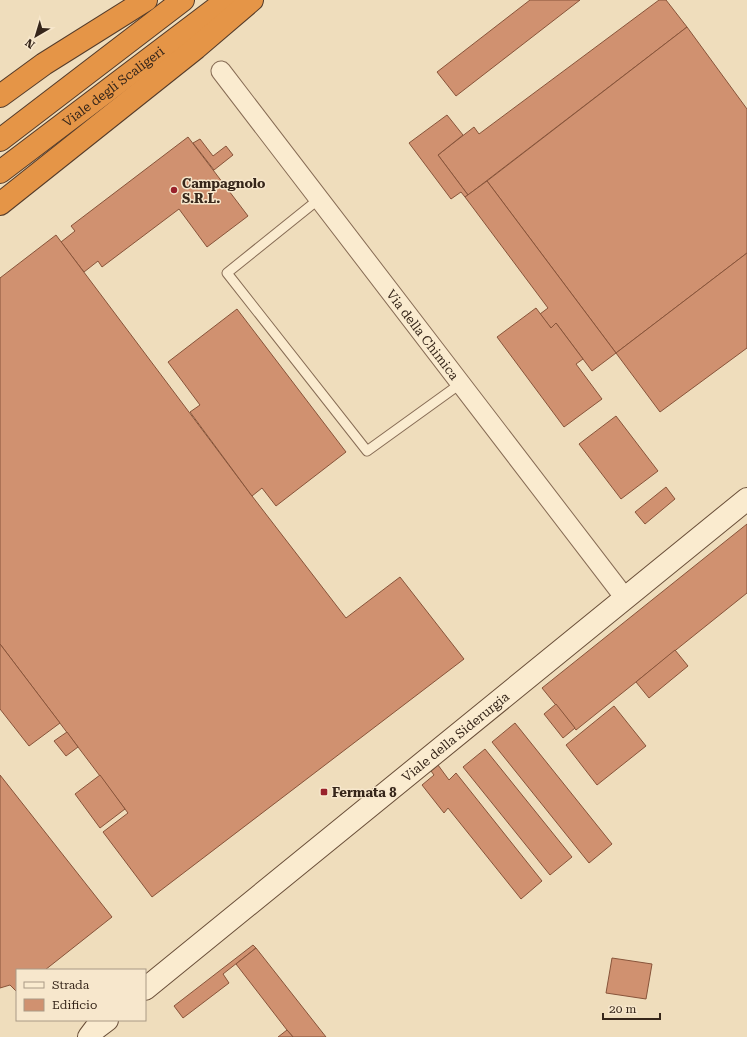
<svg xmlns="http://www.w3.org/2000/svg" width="747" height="1037" font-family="'Roboto Serif',serif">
	<rect width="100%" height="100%" fill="#efddbc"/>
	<g fill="#d09170" stroke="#88543a">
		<path d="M530 0H580L456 96 437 72Z"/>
		<path d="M659 0H666L687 27 468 195 438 155 474 127 479 134Z"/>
		<path d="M687 27 747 109V253L616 353 487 181Z"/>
		<path d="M447 115 463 135 438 155 468 195 465 197 461 192 451 199 409 143Z"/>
		<path d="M188 137 248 216 207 247 179 209 102 267 98 261 84 272 61 242 75 231 71 226Z"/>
		<path d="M200 139 213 156 226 146 233 155 214 170 193 143Z"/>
		<path d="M487 181 616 353 592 371 556 323 551 328 540 314 548 308 465 197Z"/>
		<path d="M56 235 252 496 346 618 400 577 464 659 152 897 103 832 128 813 0 644V278Z"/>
		<path d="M747 253V348L660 412 616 353Z"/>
		<path d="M536 308 551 328 556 323 583 359 576 364 602 399 564 427 497 337Z"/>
		<path d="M237 309 346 452 276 506 262 488 252 496 190 412 200 405 168 362Z"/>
		<path d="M616 416 658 471 621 499 579 444Z"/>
		<path d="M666 487 675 499 645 524 635 512Z"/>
		<path d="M747 524V593L576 730 542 688Z"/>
		<path d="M0 644 60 723 29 746 0 709Z"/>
		<path d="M675 650 688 666 649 698 636 682Z"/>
		<path d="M556 704 575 728 563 738 544 714Z"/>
		<path d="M614 706 646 746 597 785 566 745Z"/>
		<path d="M515 723 612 844 589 863 492 742Z"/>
		<path d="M67 732 78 747 66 756 54 741Z"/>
		<path d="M485 749 572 857 550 875 463 767Z"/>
		<path d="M438 765 449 780 456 773 542 881 521 899 448 808 444 813 422 785 434 775 431 771Z"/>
		<path d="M0 775 112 917 45 970H17V992L10 985 0 988Z"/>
		<path d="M100 775 125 809 100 828 75 794Z"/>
		<path d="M253 945 256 948 223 974 229 983 183 1018 174 1006Z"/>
		<path d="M256 948 326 1037H293L287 1030 236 964Z"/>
		<path d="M612 958 652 964 646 999 606 993Z"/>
		<path d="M287 1030 293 1037H278Z"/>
	</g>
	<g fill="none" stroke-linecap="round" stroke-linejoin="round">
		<g stroke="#876c55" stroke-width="11">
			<path id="lane" d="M319 199 227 273 367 451 460 384"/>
		</g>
		<g stroke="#876c55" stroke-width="21">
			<g id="street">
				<path id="s1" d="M221 71 625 598"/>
			</g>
		</g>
		<g stroke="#694e38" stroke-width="24">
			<g id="secondary">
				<path id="s2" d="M145 989 747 499"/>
				<path d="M89 1037 95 1029 107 1020"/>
			</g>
		</g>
		<g stroke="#543b2a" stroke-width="24">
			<g id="highway">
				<path d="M0 96 44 64 146 0"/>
				<path d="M0 140 183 0"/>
				<path id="s3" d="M0 172 227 0"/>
				<path d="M0 204 196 48 252 0"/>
			</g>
		</g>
		<use href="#lane" stroke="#faebcf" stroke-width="9"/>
		<use href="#street" stroke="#faebcf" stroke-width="19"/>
		<use href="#secondary" stroke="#faebcf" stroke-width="22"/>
		<use href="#highway" stroke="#e59547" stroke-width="22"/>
	</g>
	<g fill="#99222b" stroke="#f7e7cc" stroke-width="1.5">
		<circle cx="174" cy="190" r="4"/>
		<rect x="320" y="788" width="8" height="8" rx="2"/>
	</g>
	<g text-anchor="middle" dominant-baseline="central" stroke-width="3" stroke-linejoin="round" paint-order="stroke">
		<g font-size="13" fill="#36261a" stroke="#f7e7cc">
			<text stroke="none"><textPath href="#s3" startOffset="142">Viale degli Scaligeri</textPath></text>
			<text stroke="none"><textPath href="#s1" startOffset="332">Via della Chimica</textPath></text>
			<text stroke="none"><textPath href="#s2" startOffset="400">Viale della Siderurgia</textPath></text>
		</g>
		<g font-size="13" font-weight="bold" fill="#36261a" stroke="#f7e7cc" text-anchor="start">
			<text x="182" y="183">Campagnolo<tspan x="182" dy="15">S.R.L.</tspan></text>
			<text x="332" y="792">Fermata 8</text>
		</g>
	</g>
	<rect x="16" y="969" width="130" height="52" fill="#f7e7cc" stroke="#aa9a85"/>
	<rect x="24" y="982" width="20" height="6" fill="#faebcf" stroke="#aa9a85"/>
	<text x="52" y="989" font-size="12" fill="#36261a">Strada</text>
	<rect x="24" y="999" width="20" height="12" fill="#d09170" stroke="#aa9a85"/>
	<text x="52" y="1009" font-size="12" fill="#36261a">Edificio</text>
	<g transform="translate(36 36) rotate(218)" stroke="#f7e7cc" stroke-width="3" paint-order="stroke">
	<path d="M0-3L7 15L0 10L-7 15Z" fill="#36261a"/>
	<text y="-6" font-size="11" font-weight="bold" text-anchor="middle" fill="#36261a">N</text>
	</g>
	<path d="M603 1013v6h57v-6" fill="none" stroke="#36261a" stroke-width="2"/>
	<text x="609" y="1013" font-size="12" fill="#36261a" stroke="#f7e7cc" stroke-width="3" paint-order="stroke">20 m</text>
</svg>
